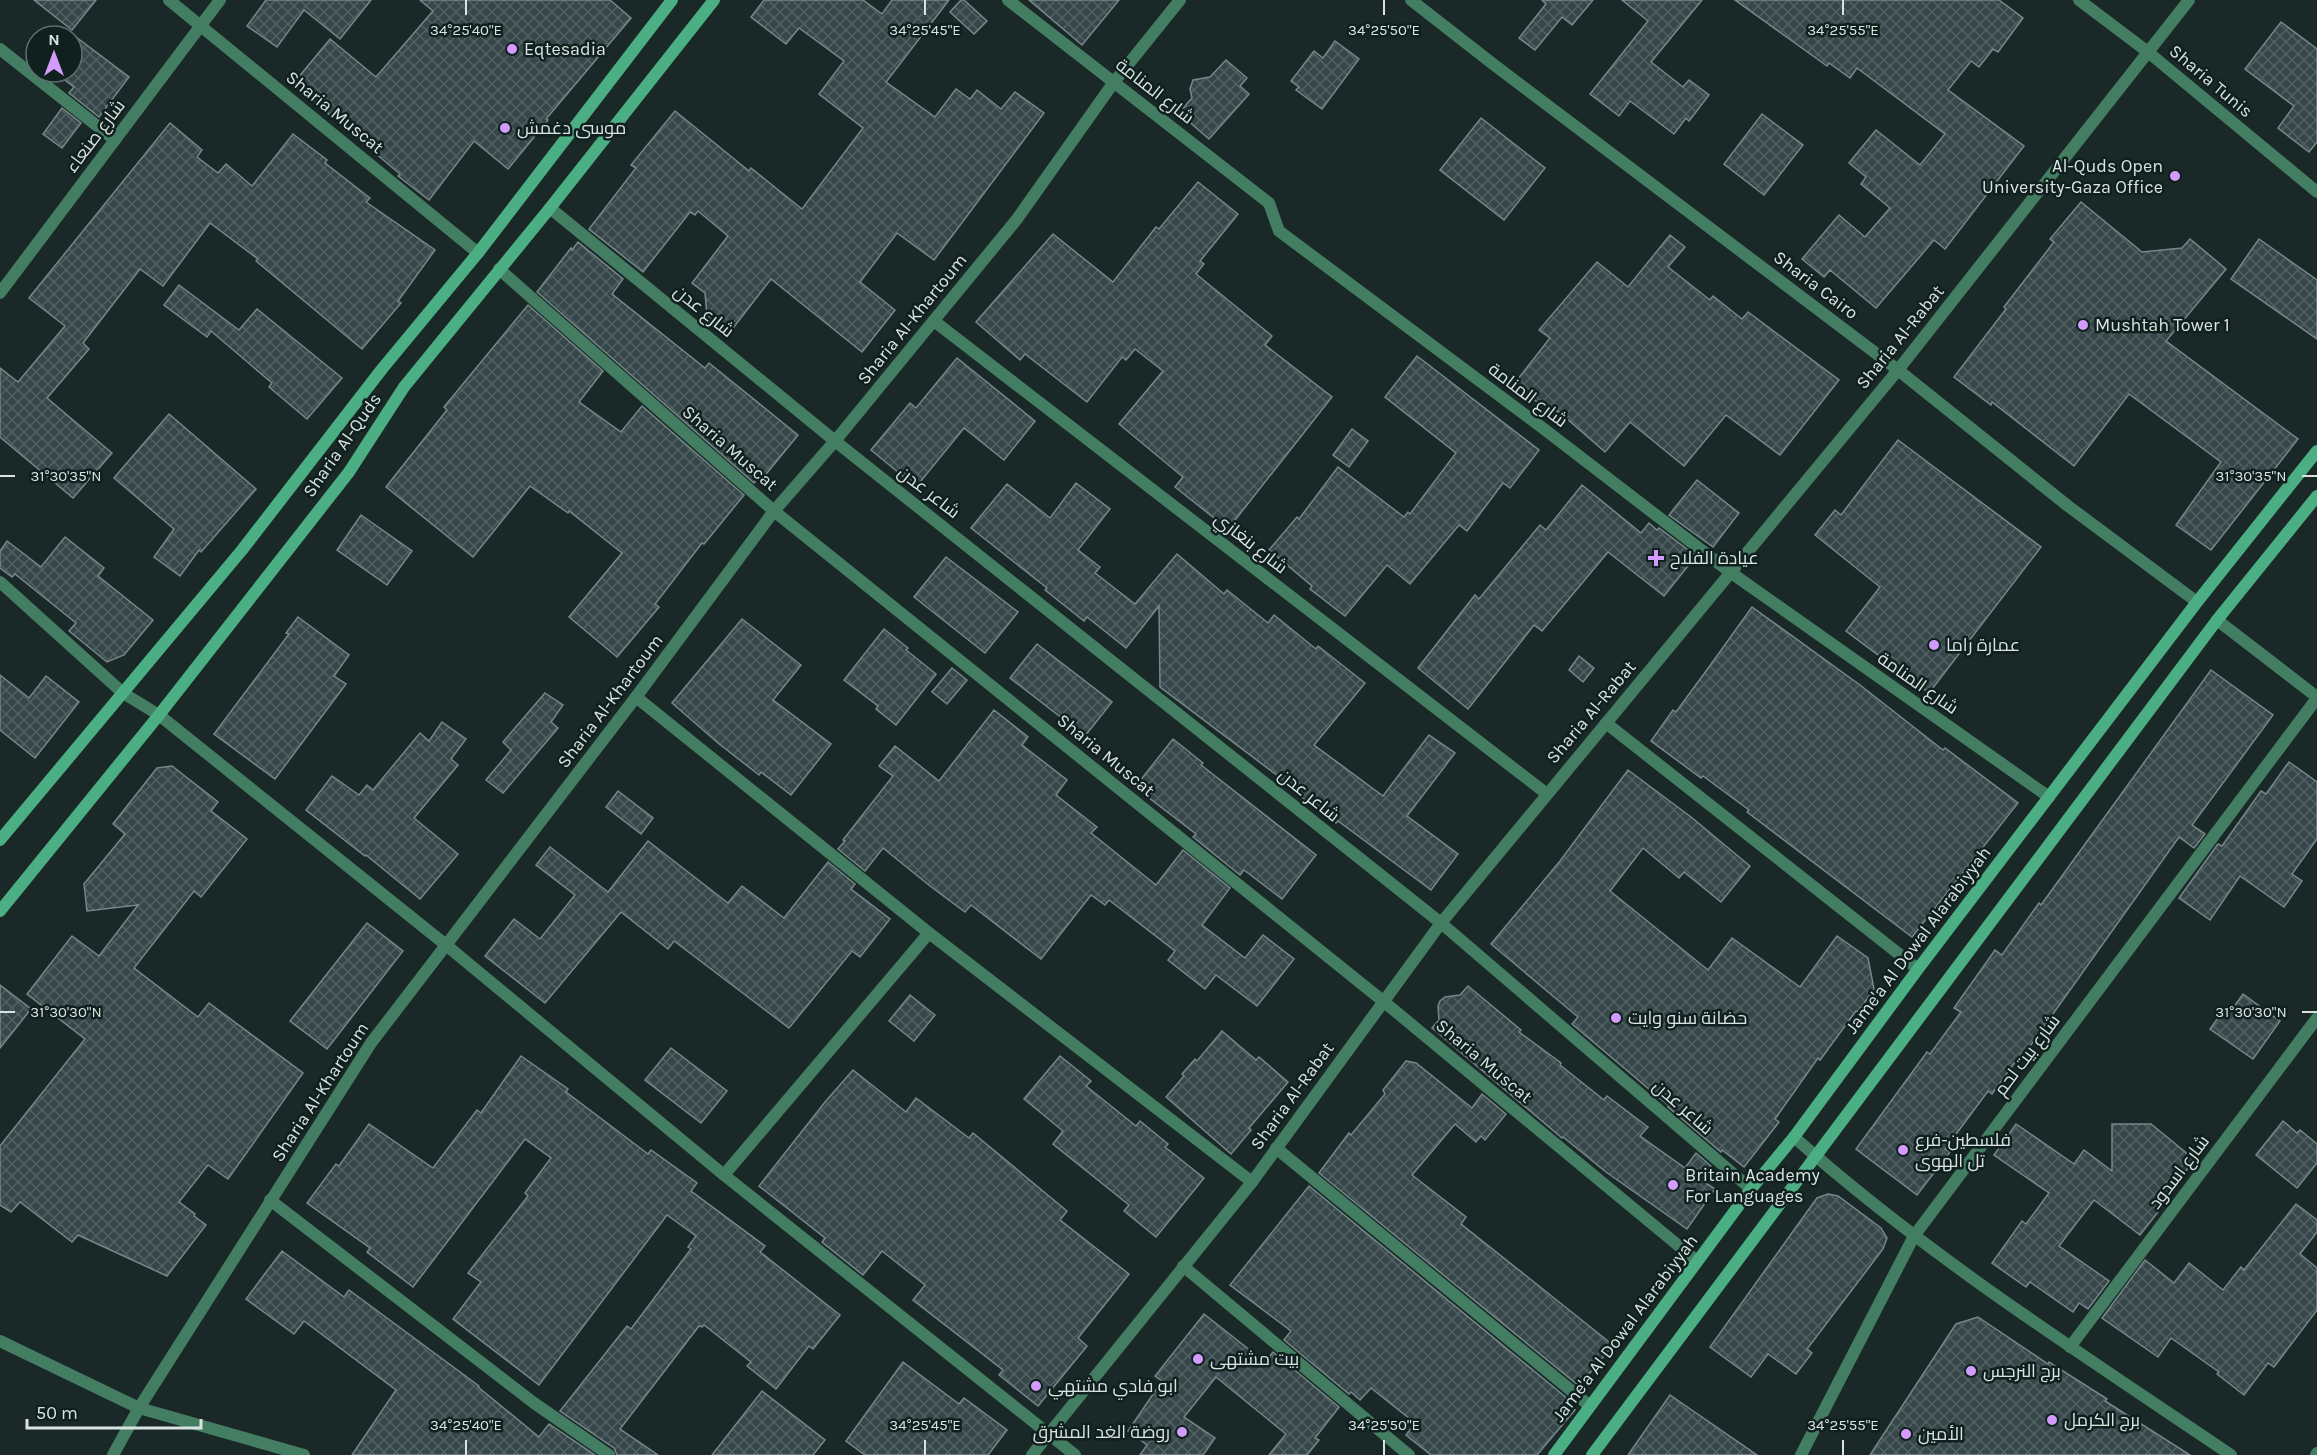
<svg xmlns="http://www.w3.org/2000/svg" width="2317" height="1455" font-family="Karla,Cairo,sans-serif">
	<defs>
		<pattern id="building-cross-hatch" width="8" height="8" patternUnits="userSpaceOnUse" patternTransform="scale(1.5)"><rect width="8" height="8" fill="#364649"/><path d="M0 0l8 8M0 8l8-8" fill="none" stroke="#526163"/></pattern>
	</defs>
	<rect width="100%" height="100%" fill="#1a2928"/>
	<g fill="url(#building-cross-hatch)" stroke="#76888c" stroke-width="1.5">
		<path d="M34 0H96L72 30Z"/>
		<path d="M266 0H371L340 39 304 10 277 47 247 26Z"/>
		<path d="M420 0H610L631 18 546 119 548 120 508 169 474 141 429 200 398 176 400 174 293 84 330 39 376 77 433 11Z"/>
		<path d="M764 0H863L882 14 892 0H949L886 82 935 117 956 89 970 99 977 90 1001 109 1015 92 1044 113 934 260 897 233 860 282 895 310 862 352 771 279 730 332 707 315 705 293 692 283 728 236 698 211 695 215 690 212 643 272 589 229 636 168 631 165 675 111 749 171 751 168 802 209 863 128 819 94 844 61 799 28 786 44 751 17Z"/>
		<path d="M961 0H964L987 21 974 34 950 12Z"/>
		<path d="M1029 0H1119L1082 45Z"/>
		<path d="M1542 0H1593L1572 25 1562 17 1535 50 1519 38 1546 4Z"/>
		<path d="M1622 0H1702L1651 62 1683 87 1689 80 1709 95 1689 121 1686 118 1674 134 1630 101 1619 116 1590 94 1648 21Z"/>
		<path d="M1735 0H1999L2023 18 1998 52 1993 49 1979 67 1971 61 1948 90 2024 146 1945 249 1934 240 1876 308 1830 270 1824 277 1802 259 1839 215 1865 237 1890 208 1861 184 1866 177 1849 163 1876 130 1920 165 1945 134 1857 68 1850 78 1829 63 1827 66Z"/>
		<path d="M2281 22 2317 49V142L2309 152 2278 128 2294 106 2245 69Z"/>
		<path d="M72 34 129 77 99 117 69 93 74 87 54 72H72Z"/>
		<path d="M1335 41 1359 59 1322 109 1296 90 1299 87 1291 81 1314 51 1323 58Z"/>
		<path d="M1226 60 1247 78 1240 86 1249 94 1209 139 1179 113 1192 98 1190 89 1193 80 1210 77Z"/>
		<path d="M62 108 81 123 62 148 43 134Z"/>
		<path d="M1762 114 1803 145 1764 195 1724 164Z"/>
		<path d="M1481 118 1545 168 1504 220 1440 170Z"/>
		<path d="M170 123 202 150 197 157 218 173 226 164 252 186 293 134 327 160 325 163 370 198 366 202 435 250 398 301 401 303 362 349 256 261 258 259 210 223 163 286 140 269 83 343 89 349 47 398 112 453 73 498 0 437V368L18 382 65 326 29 298Z"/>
		<path d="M1198 182 1238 214 1200 261 1204 264 1196 274 1272 336 1265 345 1332 397 1228 529 1175 487 1183 477 1119 424 1163 371 1135 349 1126 360 1122 357 1087 402 1025 354 1020 360 976 322 1053 234 1113 282 1156 227 1159 229Z"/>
		<path d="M2081 202 2142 252 2182 248 2190 239 2226 269 2166 341 2298 439 2211 550 2176 525 2221 462 2129 394 2074 466 1992 402 1991 405 1954 377 2006 309 2004 307 2054 242 2050 239Z"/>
		<path d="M1670 235 1685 247 1668 267 1710 300 1713 296 1742 319 1748 312 1839 380 1780 455 1726 415 1684 466 1630 422 1605 452 1558 411 1555 416 1514 384 1550 338 1539 330 1597 262 1628 287Z"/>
		<path d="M2259 239 2317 280V339L2231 279Z"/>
		<path d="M578 242 623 279 612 294 705 368 709 363 798 435 762 479 760 476 754 483 537 292 571 248 572 250Z"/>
		<path d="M179 285 239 330 257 309 342 378 307 419 269 387 272 383 211 331 207 337 164 305Z"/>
		<path d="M528 305 603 371 579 402 621 432 642 406 744 495 704 544 702 543 655 604 659 607 617 657 569 617 622 553 569 511 568 513 530 486 473 557 386 487 447 410 444 407Z"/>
		<path d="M1417 356 1539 450 1510 488 1503 483 1467 531 1459 525 1410 584 1387 565 1345 616 1310 589 1312 586 1269 550 1297 517 1299 519 1338 467 1404 517 1408 512 1410 514 1456 453 1385 397Z"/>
		<path d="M957 358 1035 421 1004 460 964 428 916 487 871 450 910 403 916 408Z"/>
		<path d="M169 414 256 489 201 552 199 550 180 576 154 557 174 529 114 478Z"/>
		<path d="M1352 429 1368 441 1349 467 1333 455Z"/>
		<path d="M1898 440 2041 547 1929 693 1846 631 1880 587 1815 535 1835 510 1841 515Z"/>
		<path d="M1697 480 1739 513 1713 547 1669 515Z"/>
		<path d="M1076 483 1110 509 1078 550 1100 567 1095 573 1135 604 1177 554 1224 594 1227 590 1268 623 1274 615 1316 649 1318 646 1365 683 1314 745 1383 796 1429 735 1455 753 1407 816 1458 854 1431 890 1338 821 1336 823 1276 778 1278 776 1160 687 1159 606 1126 648 1087 617 1084 621 1045 590 1047 588 971 528 1007 484 1050 518Z"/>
		<path d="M1582 485 1641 533 1649 523 1657 530 1659 528 1696 556 1664 596 1608 552 1542 631 1534 625 1468 709 1418 668 1475 595 1479 599 1540 525 1546 530Z"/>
		<path d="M361 515 412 551 387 585 337 550Z"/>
		<path d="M65 537 104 568 98 576 153 620 124 655 107 662 69 631 76 623 15 574 12 577 0 568V551L7 541 41 567Z"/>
		<path d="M946 557 1018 612 985 653 914 597Z"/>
		<path d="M1752 607 1860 685 1943 750 1945 748 2018 803 1912 937 1747 812 1749 810 1703 776 1701 778 1651 741 1673 710 1676 712 1709 667Z"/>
		<path d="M298 617 349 655 334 676 346 684 275 779 214 734 289 634 286 633Z"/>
		<path d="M742 619 801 665 773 700 831 744 791 795 761 772 759 775 718 743 672 703Z"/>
		<path d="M884 629 908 648 906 650 936 674 896 725 876 709 878 706 844 680Z"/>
		<path d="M1037 644 1112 702 1085 736 1010 678Z"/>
		<path d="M1579 656 1594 668 1583 682 1569 670Z"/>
		<path d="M952 668 967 680 947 704 932 692Z"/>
		<path d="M2211 670 2273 715 2192 825 2205 834 2194 848 2179 837 2023 1056 2021 1054 1992 1094 1988 1091 1945 1149 1950 1152 1917 1195 1856 1149 1927 1052 1930 1054 1961 1012 1954 1008 1995 950 2002 955 2039 903 2041 905Z"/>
		<path d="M0 675 29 698 46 676 79 702 35 758 0 730Z"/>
		<path d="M545 693 563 705 551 722 558 728 503 793 486 780 511 750 503 742Z"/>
		<path d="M994 710 1028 737 1022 745 1067 780 1056 795 1097 827 1091 833 1156 885 1183 850 1230 888 1202 925 1245 958 1263 935 1294 959 1257 1006 1216 975 1205 989 1168 960 1175 951 1109 900 1105 905 1091 895 1041 959 971 905 965 912 930 886 883 848 865 871 838 849 845 841 843 840 893 776 879 766 895 746 939 781Z"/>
		<path d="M442 722 466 739 451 759 458 765 414 818 458 854 420 899 366 855 365 856 306 810 332 776 359 795 367 785 373 790 420 733 429 741Z"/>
		<path d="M1173 739 1203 763 1201 765 1316 855 1282 899 1244 870 1240 875 1193 837 1196 834 1135 787Z"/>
		<path d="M2289 762 2317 782V839L2292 874 2302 881 2284 907 2240 876 2210 920 2179 898 2218 844 2222 846 2261 791 2266 794Z"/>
		<path d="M172 766 218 802 211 811 247 839 201 897 194 891 134 968 198 1017 209 1003 303 1073 228 1179 208 1165 179 1202 195 1214 194 1216 206 1225 167 1276 78 1235 72 1242 20 1202 11 1212 0 1205V1146L85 1039 27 994 72 936 99 956 138 905 87 911 84 884 125 834 113 824 157 768Z"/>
		<path d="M1628 770 1691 817 1750 866 1721 902 1684 872 1679 878 1643 848 1610 891 1708 970 1732 938 1800 987 1837 936 1868 958 1874 989 1858 1012 1856 1011 1820 1060 1818 1058 1775 1119 1779 1122 1744 1167 1722 1150 1721 1152 1668 1107 1669 1106 1572 1024 1578 1017 1491 944 1560 861Z"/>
		<path d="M618 791 653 818 641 834 606 807Z"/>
		<path d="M648 841 728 903 742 886 784 918 828 862 855 884 851 889 890 919 860 957 852 951 789 1028 674 941 668 949 621 912 545 1003 485 956 514 919 540 939 575 895 536 865 550 847 608 892Z"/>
		<path d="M367 923 403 951 327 1049 290 1021Z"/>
		<path d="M0 985 31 1009 0 1048Z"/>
		<path d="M1468 986 1521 1030 1519 1032 1561 1063 1560 1065 1604 1100 1607 1096 1648 1127 1640 1136 1685 1168 1696 1153 1711 1166 1701 1180 1715 1189 1687 1229 1606 1172 1563 1137 1562 1138 1432 1028 1439 1020 1438 1006 1440 1001 1445 997 1460 995Z"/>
		<path d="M2243 994 2280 1021 2253 1059 2210 1029 2226 1007 2231 1011Z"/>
		<path d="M910 995 935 1015 914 1041 889 1021Z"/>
		<path d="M1222 1031 1256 1060 1259 1057 1288 1082 1249 1128 1251 1130 1231 1154 1166 1097 1184 1076 1182 1074 1195 1059 1197 1061Z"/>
		<path d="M671 1048 727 1091 701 1123 645 1080Z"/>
		<path d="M521 1056 568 1089 566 1092 648 1154 651 1150 697 1183 691 1191 765 1246 760 1252 840 1315 813 1349 809 1346 776 1389 747 1366 751 1362 704 1325 702 1327 699 1326 620 1429 658 1455H617L614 1448 560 1411 627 1326 631 1329 691 1249 688 1247 696 1236 667 1215 539 1385 453 1319 481 1282 468 1273 528 1196 525 1193 551 1158 525 1139 413 1287 367 1252 370 1248 307 1203 336 1164 339 1166 369 1124 433 1168 477 1110 481 1113Z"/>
		<path d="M1060 1056 1091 1081 1086 1086 1136 1126 1140 1121 1168 1144 1165 1147 1204 1178 1156 1237 1124 1211 1129 1205 1053 1144 1063 1131 1024 1099Z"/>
		<path d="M1406 1061 1416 1063 1472 1108 1482 1094 1506 1114 1485 1140 1481 1136 1476 1142 1455 1124 1412 1175 1466 1217 1461 1224 1613 1345 1579 1386 1319 1173 1349 1133 1351 1135 1385 1094 1383 1090Z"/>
		<path d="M853 1070 906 1112 916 1098 969 1138 973 1133 1067 1211 1060 1220 1129 1274 1078 1338 1087 1346 1038 1406 999 1375 1003 1370 913 1300 925 1285 882 1251 863 1275 822 1242 825 1238 759 1186 825 1102Z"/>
		<path d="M2283 1121 2297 1133 2300 1130 2317 1144V1163L2297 1188 2256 1155Z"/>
		<path d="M2016 1124 2074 1164 2084 1150 2112 1171V1124H2151L2195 1160 2158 1204 2162 1207 2140 1235 2094 1200 2059 1246 2109 1281 2088 1309 2079 1303 2073 1312 2030 1282 2026 1287 1992 1263 2022 1221 2026 1224 2049 1193 1994 1155Z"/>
		<path d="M1309 1186 1568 1399 1565 1403 1575 1410 1537 1455H1431L1406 1435 1415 1423 1371 1388 1360 1400 1351 1392 1349 1394 1284 1340 1291 1331 1230 1285Z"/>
		<path d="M1828 1194 1838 1196 1881 1228 1887 1238 1883 1249 1807 1349 1812 1353 1796 1374 1768 1354 1751 1377 1710 1347 1817 1198Z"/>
		<path d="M2296 1204 2317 1220V1232L2300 1254 2317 1268V1310L2274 1367 2268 1363 2244 1395 2217 1374 2219 1372 2171 1338 2158 1357 2102 1318 2145 1260 2174 1283 2189 1263 2223 1290 2241 1267 2244 1270Z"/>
		<path d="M282 1251 344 1297 349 1290 479 1386 478 1387 539 1437 549 1424 595 1455H352L396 1390 304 1321 294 1334 246 1299Z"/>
		<path d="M1204 1314 1265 1362 1273 1352 1339 1407 1315 1438 1319 1440 1307 1455H1269L1286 1434 1216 1377 1184 1417 1215 1438 1203 1455H1140L1147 1445 1128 1431 1162 1381 1155 1376Z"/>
		<path d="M1978 1317 2048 1364 2049 1362 2107 1399 2105 1401 2190 1455H1870L1956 1324Z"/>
		<path d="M903 1362 959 1404 964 1398 1007 1430 988 1455H865L846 1441Z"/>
		<path d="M762 1391 825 1440 813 1455H712Z"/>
		<path d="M1670 1395 1757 1455H1628Z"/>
	</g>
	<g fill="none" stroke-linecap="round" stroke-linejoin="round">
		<path stroke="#437d62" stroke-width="12" d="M550 208 835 441"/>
		<g stroke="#437d62" stroke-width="12">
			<path d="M169 0 478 253"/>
			<path d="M1008 0 1269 203 1279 231 1544 429 1730 572 2049 797"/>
			<path d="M1411 0 1493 64 1898 370 2068 506 2197 602"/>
			<path d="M2079 0 2148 52 2317 192"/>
			<path d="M0 49 115 140"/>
			<path d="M499 269 774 511 1383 1001 1697 1261"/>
			<path d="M0 293 220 0"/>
			<path d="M934 321 1547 794"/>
			<path d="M835 441 1441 923 1751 1189"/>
			<path d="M0 582 123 693 159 715 446 945 724 1175 1075 1455"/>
			<path d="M2217 620 2317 697"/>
			<path d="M636 697 929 933 1252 1182"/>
			<path d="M1606 723 1918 969"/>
			<path d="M1794 1137C1929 1257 2082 1354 2231 1455"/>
			<path d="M1276 1148 1590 1406"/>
			<path d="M724 1175 929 933"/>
			<path d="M270 1200 534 1403 609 1455"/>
			<path d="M1183 1266 1409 1455"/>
			<path d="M0 1341 139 1408 304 1455"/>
			<path d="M2070 1347 2317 1018"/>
			<path d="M113 1455 139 1408 371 1043 636 697 774 511 835 441 1017 219 1114 82 1180 0"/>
			<path d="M1032 1455 1252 1182 1441 923 1898 370 2189 0"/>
			<path d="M1801 1455 1914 1236 2317 698"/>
			<path d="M2316 1455 2317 1453"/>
		</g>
		<g stroke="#4caf84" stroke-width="12">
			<path d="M0 840 242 550 382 369 478 253 672 0"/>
			<path d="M0 911 159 715 349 472 404 387 550 208 714 0"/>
			<path d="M1554 1455 1751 1189 1794 1137 1918 969 2197 602 2317 451"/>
			<path d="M1592 1455 2217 620 2317 496"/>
		</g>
	</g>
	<path fill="none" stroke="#d9e3e1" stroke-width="2" d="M466 0V15M925 0V15M1384 0V15M1843 0V15M0 476H15M2302 476H2317M0 1012H15M2302 1012H2317M466 1440V1455M925 1440V1455M1384 1440V1455M1843 1440V1455"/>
	<g fill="#d39cfc" stroke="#10201e" stroke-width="2">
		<circle cx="512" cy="49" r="6"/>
		<circle cx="505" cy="128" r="6"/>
		<circle cx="2175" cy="176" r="6"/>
		<circle cx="2083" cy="325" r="6"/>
		<path d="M1653 549h6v6h6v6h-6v6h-6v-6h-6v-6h6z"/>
		<circle cx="1934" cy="645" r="6"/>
		<circle cx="1616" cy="1018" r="6"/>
		<circle cx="1903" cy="1150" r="6"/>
		<circle cx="1673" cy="1185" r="6"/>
		<circle cx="1198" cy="1359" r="6"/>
		<circle cx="1971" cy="1371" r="6"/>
		<circle cx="1036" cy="1386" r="6"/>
		<circle cx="2052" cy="1420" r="6"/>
		<circle cx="1182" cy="1432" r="6"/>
		<circle cx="1906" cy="1434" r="6"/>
	</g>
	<g text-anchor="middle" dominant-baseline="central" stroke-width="5" stroke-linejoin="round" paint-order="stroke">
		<g font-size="18" fill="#d9e3e1" stroke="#10201e" text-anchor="start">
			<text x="524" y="49">Eqtesadia</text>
			<text x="517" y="128">موسى دغمش</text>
			<text x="2163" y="166" text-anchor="end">Al-Quds Open<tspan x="2163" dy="21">University-Gaza Office</tspan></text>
			<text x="2095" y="325">Mushtah Tower 1</text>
			<text x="1670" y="558">عيادة الفلاح</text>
			<text x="1946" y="645">عمارة راما</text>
			<text x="1628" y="1018">حضانة سنو وايت</text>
			<text x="1915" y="1140">فلسطين-فرع<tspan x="1915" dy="21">تل الهوى</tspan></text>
			<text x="1685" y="1175">Britain Academy<tspan x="1685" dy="21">For Languages</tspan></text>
			<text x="1210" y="1359">بيت مشتهى</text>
			<text x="1983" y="1371">برج النرجس</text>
			<text x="1048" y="1386">ابو فادي مشتهي</text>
			<text x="2064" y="1420">برج الكرمل</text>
			<text x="1170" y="1432" text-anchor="end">روضة الغد المشرق</text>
			<text x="1918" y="1434">الأمين</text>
		</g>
		<g font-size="18" fill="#d9e3e1" stroke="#10201e">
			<text transform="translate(2211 81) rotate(40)">Sharia Tunis</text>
			<text transform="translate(1155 91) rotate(38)">شارع المنامة</text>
			<text transform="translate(335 112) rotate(39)">Sharia Muscat</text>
			<text transform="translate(95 136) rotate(-53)">شارع صنعاء</text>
			<text transform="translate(1816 285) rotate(37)">Sharia Cairo</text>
			<text transform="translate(704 311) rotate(39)">شارع عدن</text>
			<text transform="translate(912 319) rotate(-51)">Sharia Al-Khartoum</text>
			<text transform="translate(1900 337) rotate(-51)">Sharia Al-Rabat</text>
			<text transform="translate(1528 395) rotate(37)">شارع المنامة</text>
			<text transform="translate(342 445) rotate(-55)">Sharia Al-Quds</text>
			<text transform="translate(730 448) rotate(41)">Sharia Muscat</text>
			<text transform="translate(929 492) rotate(38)">شاعر عدن</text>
			<text transform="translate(1251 543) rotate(38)">شارع بنغازي</text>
			<text transform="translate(1918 683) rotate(35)">شارع المنامة</text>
			<text transform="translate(610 701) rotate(-53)">Sharia Al-Khartoum</text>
			<text transform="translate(1591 712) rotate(-50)">Sharia Al-Rabat</text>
			<text transform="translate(1106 755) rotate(39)">Sharia Muscat</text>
			<text transform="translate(1309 795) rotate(39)">شاعر عدن</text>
			<text transform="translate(1918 940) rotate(-53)">Jame'a Al Dowal Alarabiyyah</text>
			<text transform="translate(2027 1055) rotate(-53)">شارع بيت لحم</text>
			<text transform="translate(1484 1061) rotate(40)">Sharia Muscat</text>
			<text transform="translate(320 1092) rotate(-57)">Sharia Al-Khartoum</text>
			<text transform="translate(1292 1096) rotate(-54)">Sharia Al-Rabat</text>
			<text transform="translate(1683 1107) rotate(41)">شاعر عدن</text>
			<text transform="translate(2179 1172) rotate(-53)">شارع اسدود</text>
			<text transform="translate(1625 1328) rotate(-53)">Jame'a Al Dowal Alarabiyyah</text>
		</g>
	</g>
	<g font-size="15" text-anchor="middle" fill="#d9e3e1" stroke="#10201e" stroke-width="5" stroke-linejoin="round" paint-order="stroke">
		<text x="466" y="35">34°25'40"E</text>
		<text x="925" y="35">34°25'45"E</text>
		<text x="1384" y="35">34°25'50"E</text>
		<text x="1843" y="35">34°25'55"E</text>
		<text x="66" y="481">31°30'35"N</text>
		<text x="2251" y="481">31°30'35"N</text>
		<text x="66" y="1017">31°30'30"N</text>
		<text x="2251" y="1017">31°30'30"N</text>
		<text x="466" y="1430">34°25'40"E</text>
		<text x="925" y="1430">34°25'45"E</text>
		<text x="1384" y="1430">34°25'50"E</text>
		<text x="1843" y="1430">34°25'55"E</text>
	</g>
	<g transform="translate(54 54)"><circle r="28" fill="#10201e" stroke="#606e6c" stroke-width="1.5"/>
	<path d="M0-4.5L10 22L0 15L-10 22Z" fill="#d39cfc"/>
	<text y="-9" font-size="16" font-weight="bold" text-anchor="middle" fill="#d9e3e1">N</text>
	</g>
	<path d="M27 1419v9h174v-9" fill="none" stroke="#d9e3e1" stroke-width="3"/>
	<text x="36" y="1419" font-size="18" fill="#d9e3e1" stroke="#10201e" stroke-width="4.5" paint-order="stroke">50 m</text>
</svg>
